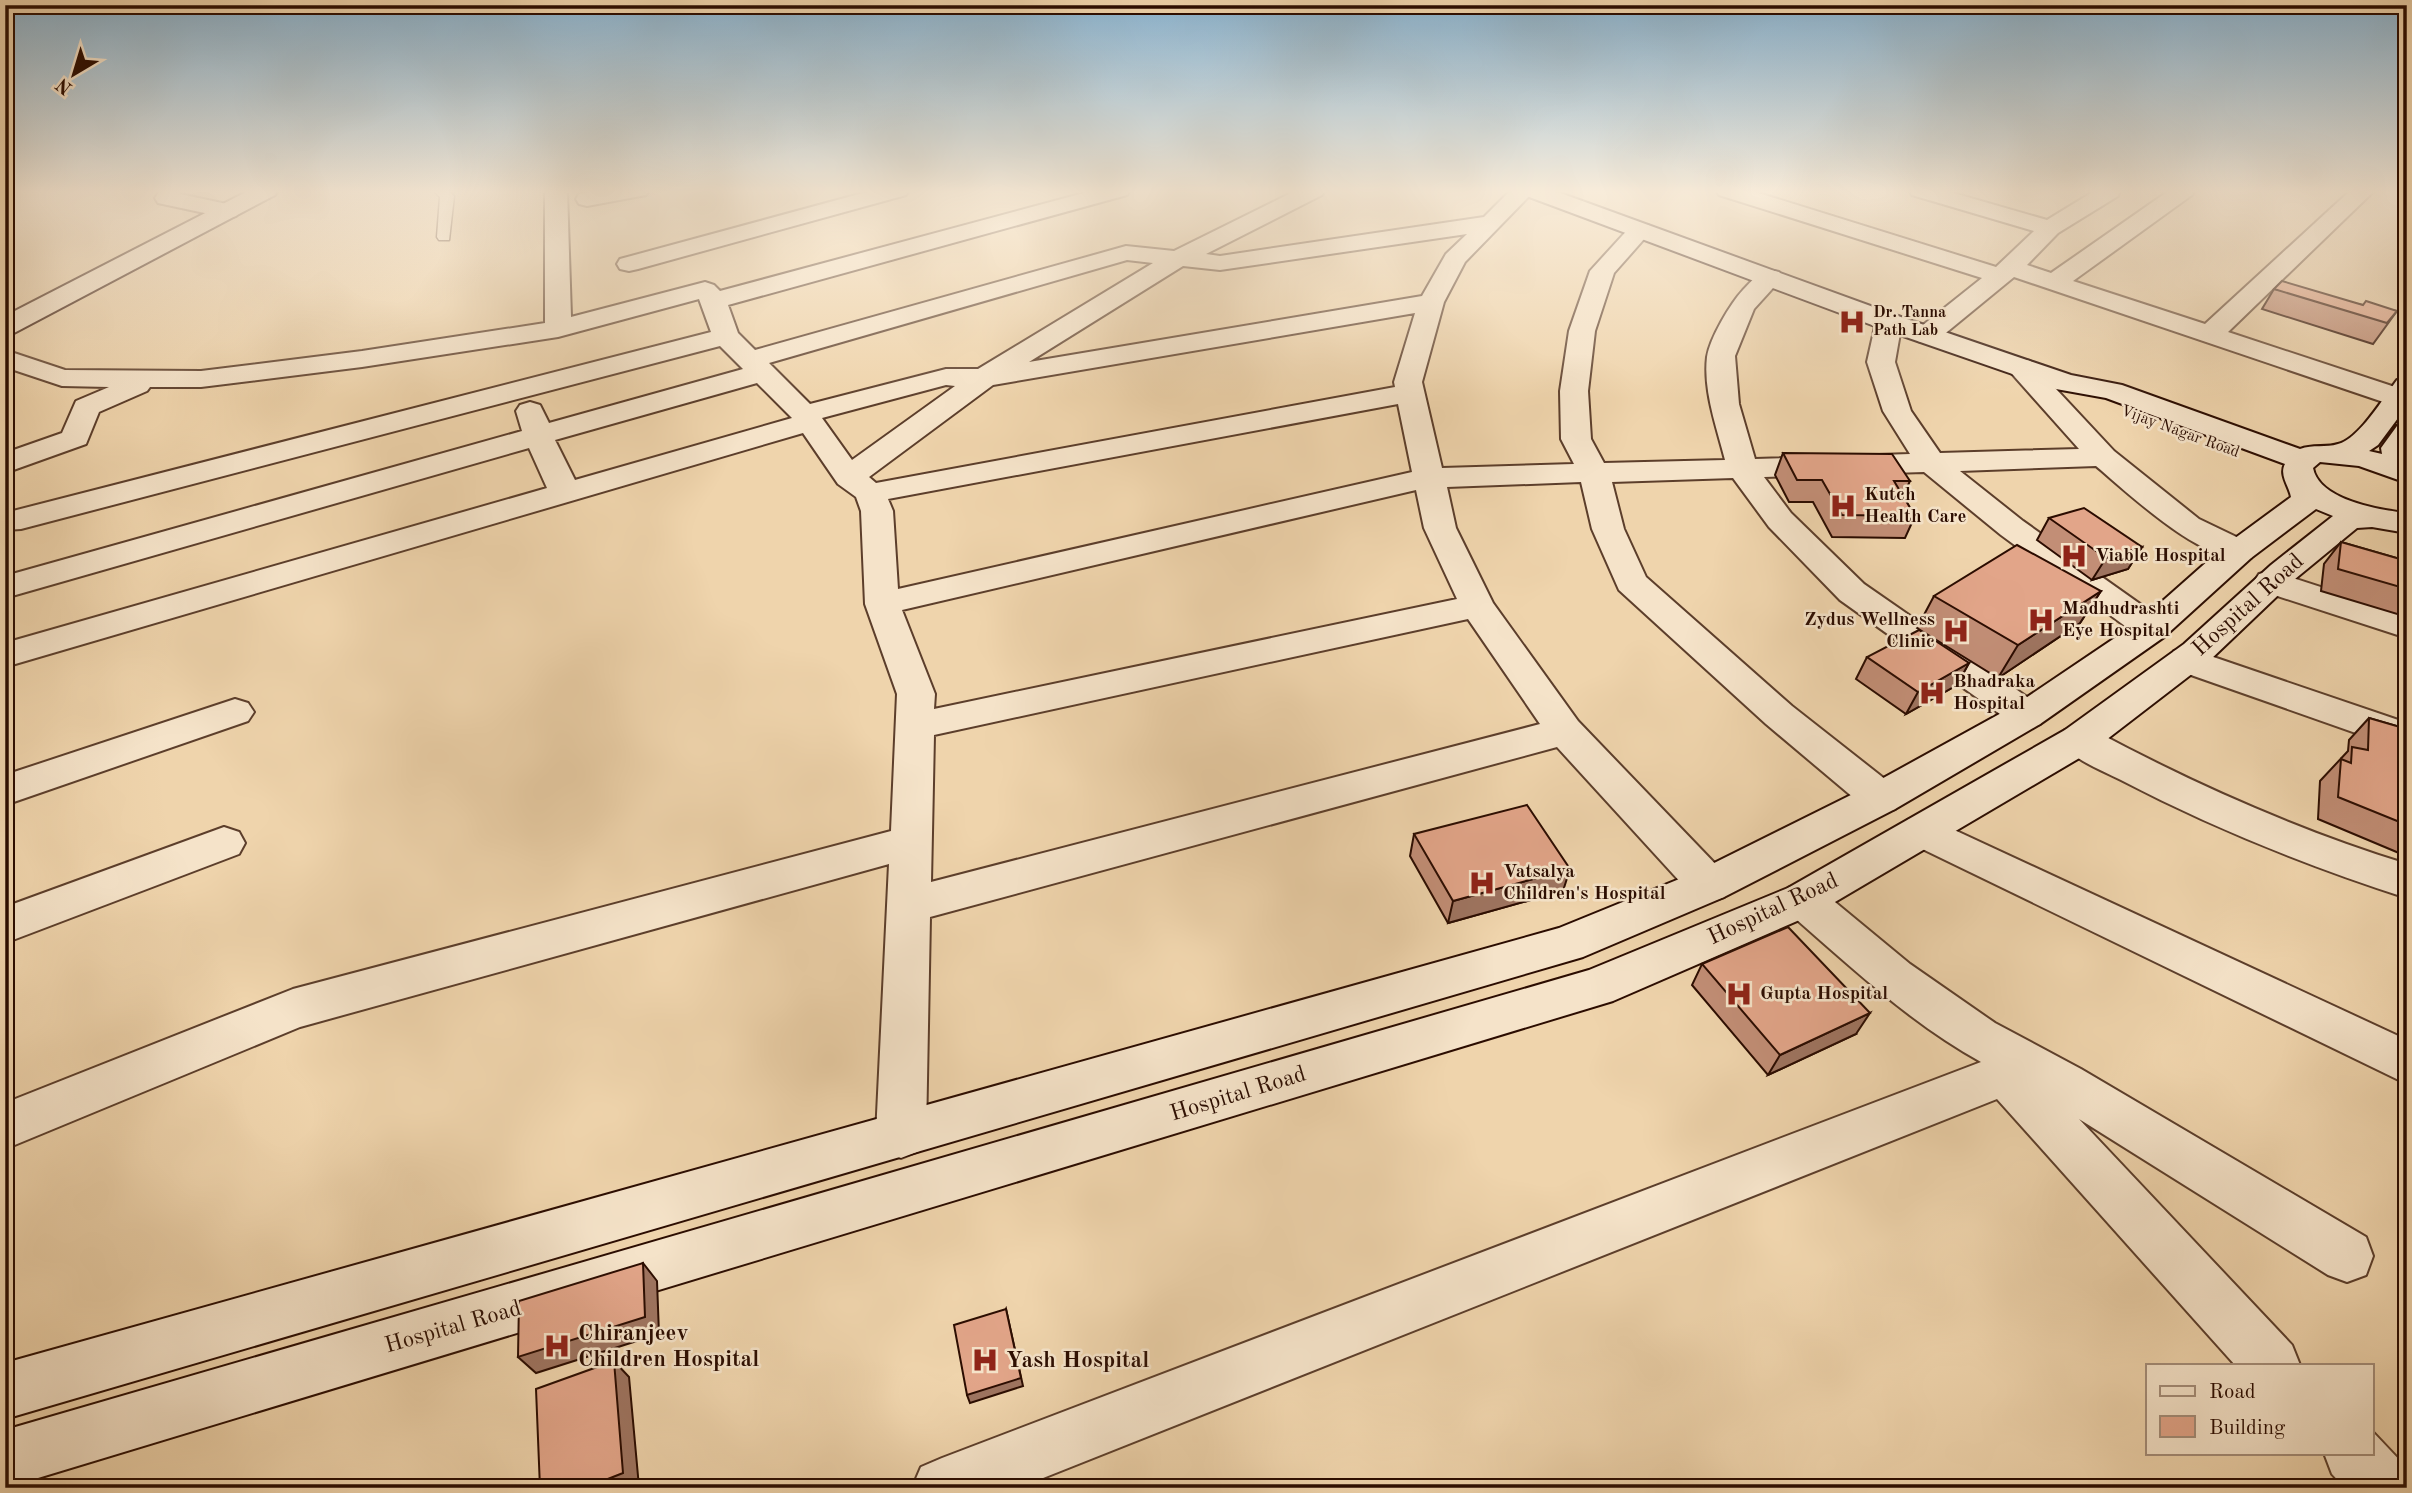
<svg xmlns="http://www.w3.org/2000/svg" width="2412" height="1493" font-family="'Old Standard TT',serif">
	<rect width="100%" height="100%" fill="#efd4ac"/>
	<filter id="stains"><feTurbulence type="fractalNoise" baseFrequency=".00286" numOctaves="4"/><feColorMatrix values="0 0 0 0 .2 0 0 0 0 .09 0 0 0 0 .02 0 0 0 .5 -.17"/></filter>
	<radialGradient id="worn" r=".72"><stop offset=".6" stop-color="#630" stop-opacity="0"/><stop offset="1" stop-color="#630" stop-opacity=".3"/></radialGradient>
	<g fill="none" stroke-linecap="round" stroke-linejoin="round">
		<g stroke="#5c3e2b" stroke-width="3">
			<path id="lane" d="M433 190H448L454 196 449 240H439L437 237 440 197Z"/>
		</g>
		<g stroke="#5c3e2b" stroke-width="4">
			<g id="street">
				<path d="M161 190H183L180 194 236 206 240 211 236 216 228 218 158 203 155 198Z"/>
				<path d="M545 190H567L571 317 705 282 714 285 720 291 1095 190H1130L1127 195 728 305 738 333 755 350 1126 246 1174 251 1297 190H1325L1322 195 1206 254 1220 256 1484 217 1511 190H1535L1465 262 1444 302 1422 382 1442 468 1574 464 1561 439 1560 391 1569 331 1590 271 1632 225H1648L1652 230 1614 273 1595 331 1588 391 1591 439 1604 463 1725 460C1717 428 1703 391 1707 357 1710 338 1730 304 1743 290 1755 278 1761 267 1779 272L1783 277 1754 309 1735 356 1739 404 1755 459 1910 454 1883 411 1867 362 1876 322 1880 316 1889 314 1898 316 1902 322 1895 362 1911 411 1940 453 2079 449 2006 367 2010 361 2020 359 2030 361 2114 451 2199 519 2251 544 2255 551 2251 558C2208 569 2128 493 2096 466L1960 471 2023 521 2164 621 2170 629 2164 637 2152 641 2140 637 2001 535 1924 472 1764 477 1791 513 1864 584 2040 706 2046 715 2040 724 2027 728 2014 724 1840 600 1769 527 1733 478 1612 482 1624 529 1646 577 1792 706 1895 787 1901 798 1895 809 1881 813 1867 809 1766 724 1619 590 1592 529 1581 482 1447 487 1456 528 1493 603 1578 721 1724 873 1730 885 1724 897 1709 902 1694 897 1557 747 930 917 926 1135 919 1151 901 1158 883 1151 876 1135 889 864 300 1027 5 1149V1103L293 989 891 831 897 694 865 604 861 511 856 497 838 484 803 433 5 667V643L547 488 529 448 5 598V576L522 431 516 411 520 405 530 402 540 405 549 423 743 369 720 346 21 529 5 530V513L711 332 699 299 558 337 362 367 201 387H150L147 391 99 412 86 444 5 473V453L62 433 76 401 109 387 62 386 5 367V350L65 370 201 371 362 351 545 323ZM1467 234 1446 254 1422 296 1029 362 1183 266 1220 270ZM1127 260 1153 263 978 369H946L810 404 769 363ZM1415 313 1394 382 1395 387 876 483 869 477 993 385ZM757 383 792 418 575 480 555 440ZM946 385 955 386 852 460 822 418ZM1398 404 1412 472 898 589 893 511 888 499ZM1416 490 1424 528 1457 599 934 709 935 694 902 610ZM1468 619 1540 724 931 882 934 735Z"/>
				<path d="M601 190H649L646 195 587 206 579 204 576 199 579 194Z"/>
				<path d="M874 190H909L906 195 638 269 629 271 620 269 617 264 620 259Z"/>
				<path d="M1716 190H1749L1996 267 2034 231 1912 195 1909 190H1943L2047 220 2096 190H2120L2118 196 2058 233 2027 265 2051 273 2170 190H2195L2192 195 2073 281 2205 324 2351 190H2375L2228 332 2407 391V410L2014 277 1936 341 1927 343 1918 341 1914 335 1918 329 1982 278 1719 195Z"/>
				<path d="M2271 571 2407 615V638L2259 590 2254 582 2259 574Z"/>
				<path d="M2187 648 2407 723V751L2174 669 2169 660 2174 651Z"/>
				<path d="M235 699 248 703 254 712 248 721 5 805V775Z"/>
				<path d="M2079 726 2093 730C2194 784 2297 830 2407 864V898C2308 866 2213 828 2121 780 2101 770 2071 759 2060 740L2065 730Z"/>
				<path d="M1922 815 2407 1040V1084L1908 842 1902 831 1908 820Z"/>
				<path d="M224 827 239 832 245 843 239 854 5 943V907Z"/>
				<path d="M1803 883 1818 888 1910 964 1995 1023 2081 1069 2366 1237 2373 1256 2366 1275 2347 1282 2328 1275 2079 1119 2292 1345 2300 1365H2235L1997 1099 1018 1488H912L921 1467 942 1458 1981 1062C1910 1023 1849 965 1788 912L1782 900 1788 888Z"/>
				<path d="M2372 1431 2406 1467 2407 1488H2345L2332 1474 2324 1453H2372Z"/>
			</g>
		</g>
		<g stroke="#2b0c00" stroke-width="4">
			<g id="secondary">
				<path d="M250 190H278L275 195 14 333 5 335V316Z"/>
				<path d="M1521 190H1552L1898 316 2071 375 2122 385 2300 449C2313 444 2326 448 2338 444 2359 439 2384 397 2397 380L2407 378V406L2378 445 2369 451 2382 454 2381 448 2397 426 2407 423V483L2359 466 2320 462 2313 468C2319 500 2379 510 2407 513V533L2372 527 2357 528 2295 579 2210 660 2093 750 1818 912 1613 1001 5 1488V1430L1589 970 1788 888 2065 730 2184 644 2271 565 2333 516 2316 509 2251 558 2164 637 2040 724 1895 809 1724 897 1583 957 5 1419V1363L1559 928 1694 873 1867 787 2014 706 2140 621 2227 544 2291 497C2289 486 2279 475 2285 464L2106 398 2056 389 1880 328 1524 195Z"/>
			</g>
		</g>
		<use href="#lane" fill="#f5e3c9" fill-rule="evenodd"/>
		<use href="#street" fill="#f5e3c9" fill-rule="evenodd"/>
		<use href="#secondary" fill="#f5e3c9" fill-rule="evenodd"/>
	</g>
	<g fill="#c28e76" stroke="#2b0c00" stroke-width="2">
		<path d="M2407 249V259L2402 258Z"/>
		<path d="M2274 289 2363 305 2397 311 2373 344 2262 309Z"/>
		<path d="M1783 453 1910 481 1903 496 1915 516 1905 538 1832 537 1813 502H1789L1775 475Z"/>
		<path d="M2049 518 2142 547 2128 569 2092 580 2037 540Z"/>
		<path d="M2341 542 2407 561V617L2321 591 2324 564Z"/>
		<path d="M2101 591 2080 623 1998 678 1917 628 1934 596Z"/>
		<path d="M1867 657 1969 663 1957 685 1906 714 1856 679Z"/>
		<path d="M2369 718 2407 729V846L2399 853 2318 819 2320 781 2348 751 2349 740Z"/>
		<path d="M1414 834 1563 891 1448 923 1410 856Z"/>
		<path d="M1702 964 1856 1034 1768 1075 1692 985Z"/>
	</g>
	<g fill="#9e7460" stroke="#2b0c00" stroke-width="2">
		<path d="M2142 547 2128 569 2092 580 2106 558Z"/>
		<path d="M2101 591 2080 623 1998 678 2018 645Z"/>
		<path d="M1969 663 1957 685 1906 714 1918 692Z"/>
		<path d="M1570 869 1563 891 1448 923 1453 901Z"/>
		<path d="M1870 1013 1856 1034 1768 1075 1780 1055Z"/>
		<path d="M643 1263 657 1281 659 1334 536 1373 518 1357Z"/>
		<path d="M1006 1309 1023 1386 970 1403 967 1395Z"/>
		<path d="M614 1361 629 1377 639 1487 585 1488Z"/>
	</g>
	<g fill="#e2a589" stroke="#2b0c00" stroke-width="2">
		<path d="M2282 281 2363 305 2366 301 2397 311 2387 323 2274 289Z"/>
		<path d="M1783 453 1892 454 1910 481H1894L1915 516 1842 515 1822 480H1797Z"/>
		<path d="M2084 508 2142 547 2106 558 2049 518Z"/>
		<path d="M2341 542 2407 561V589L2338 569Z"/>
		<path d="M2017 545 2101 591 2018 645 1934 596Z"/>
		<path d="M1919 630 1969 663 1918 692 1867 657Z"/>
		<path d="M2369 718 2407 729V825L2338 797 2341 759 2351 763 2352 747 2368 750Z"/>
		<path d="M1527 805 1570 869 1453 901 1414 834Z"/>
		<path d="M1788 927 1870 1013 1780 1055 1702 964Z"/>
		<path d="M643 1263 645 1317 518 1357 519 1301Z"/>
		<path d="M1006 1309 1021 1378 967 1395 954 1325Z"/>
		<path d="M614 1361 623 1473 585 1488H540L536 1389Z"/>
	</g>
	<linearGradient id="sky" x2="0" y2="1"><stop stop-color="#8ab5d3"/><stop offset="0.48" stop-color="#f8ecda"/><stop offset="1" stop-color="#f8ecda" stop-opacity="0"/></linearGradient>
	<rect width="2412" height="399" fill="url(#sky)"/>
	<defs>
		<g id="hospital-bare" transform="scale(2.1)"><path d="M-5-5h3v3.5h4V-5h3V5h-3V1.5h-4V5h-3Z" fill="#8f2418" stroke="#f5e3c9" stroke-width="2.5" paint-order="stroke"/></g>
	</defs>
	<g fill-rule="evenodd">
		<use href="#hospital-bare" x="1852" y="322"/>
		<use href="#hospital-bare" x="1843" y="506"/>
		<use href="#hospital-bare" x="2074" y="556"/>
		<use href="#hospital-bare" x="2041" y="620"/>
		<use href="#hospital-bare" x="1956" y="631"/>
		<use href="#hospital-bare" x="1932" y="693"/>
		<use href="#hospital-bare" x="1482" y="883"/>
		<use href="#hospital-bare" x="1739" y="994"/>
		<use href="#hospital-bare" x="557" y="1346"/>
		<use href="#hospital-bare" x="985" y="1360"/>
	</g>
	<g text-anchor="middle" dominant-baseline="central" stroke-width="5" stroke-linejoin="round" paint-order="stroke">
		<g font-size="16" font-weight="bold" fill="#2b0c00" stroke="#f5e3c9" text-anchor="start">
			<text x="1873" y="313">Dr. Tanna<tspan x="1873" dy="18">Path Lab</tspan></text>
		</g>
		<g font-size="16" fill="#2b0c00" stroke="#f5e3c9">
			<text transform="translate(2180 432) rotate(20)">Vijay Nagar Road</text>
		</g>
		<g font-size="19" font-weight="bold" fill="#2b0c00" stroke="#f5e3c9" text-anchor="start">
			<text x="1864" y="495">Kutch<tspan x="1864" dy="22">Health Care</tspan></text>
			<text x="2095" y="556">Viable Hospital</text>
			<text x="2062" y="609">Madhudrashti<tspan x="2062" dy="22">Eye Hospital</tspan></text>
			<text x="1935" y="620" text-anchor="end">Zydus Wellness<tspan x="1935" dy="22">Clinic</tspan></text>
			<text x="1953" y="682">Bhadraka<tspan x="1953" dy="22">Hospital</tspan></text>
			<text x="1503" y="872">Vatsalya<tspan x="1503" dy="22">Children's Hospital</tspan></text>
			<text x="1760" y="994">Gupta Hospital</text>
		</g>
		<g font-size="23" fill="#2b0c00" stroke="#f5e3c9">
			<text transform="translate(2248 605) rotate(-42)">Hospital Road</text>
			<text transform="translate(1773 909) rotate(-25)">Hospital Road</text>
			<text transform="translate(1238 1094) rotate(-17)">Hospital Road</text>
			<text transform="translate(453 1327) rotate(-16)">Hospital Road</text>
		</g>
		<g font-size="23" font-weight="bold" fill="#2b0c00" stroke="#f5e3c9" text-anchor="start">
			<text x="578" y="1333">Chiranjeev<tspan x="578" dy="26">Children Hospital</tspan></text>
			<text x="1006" y="1360">Yash Hospital</text>
		</g>
	</g>
	<rect width="2412" height="1493" fill="none" stroke="#efd4ac" stroke-width="28"/>
	<rect x="7" y="7" width="2398" height="1479" fill="none" stroke="#2b0c00" stroke-width="3.5"/>
	<rect x="14" y="14" width="2384" height="1465" fill="none" stroke="#2b0c00" stroke-width="2"/>
	<rect x="2146" y="1364" width="228" height="91" fill="#f5e3c9" stroke="#a48d79" stroke-width="2"/>
	<rect x="2160" y="1386" width="35" height="10" fill="#f5e3c9" stroke="#a48d79" stroke-width="2"/>
	<text x="2209" y="1398" font-size="21" fill="#2b0c00">Road</text>
	<rect x="2160" y="1416" width="35" height="21" fill="#e2a589" stroke="#a48d79" stroke-width="2"/>
	<text x="2209" y="1434" font-size="21" fill="#2b0c00">Building</text>
	<g transform="translate(74 74) rotate(218)" stroke="#f5e3c9" stroke-width="5" paint-order="stroke">
	<path d="M0-5L12 26L0 18L-12 26Z" fill="#2b0c00"/>
	<text y="-10" font-size="19" font-weight="bold" text-anchor="middle" fill="#2b0c00">N</text>
	</g>
	<rect width="100%" height="100%" filter="url(#stains)"/>
	<rect width="100%" height="100%" fill="url(#worn)"/>
</svg>
